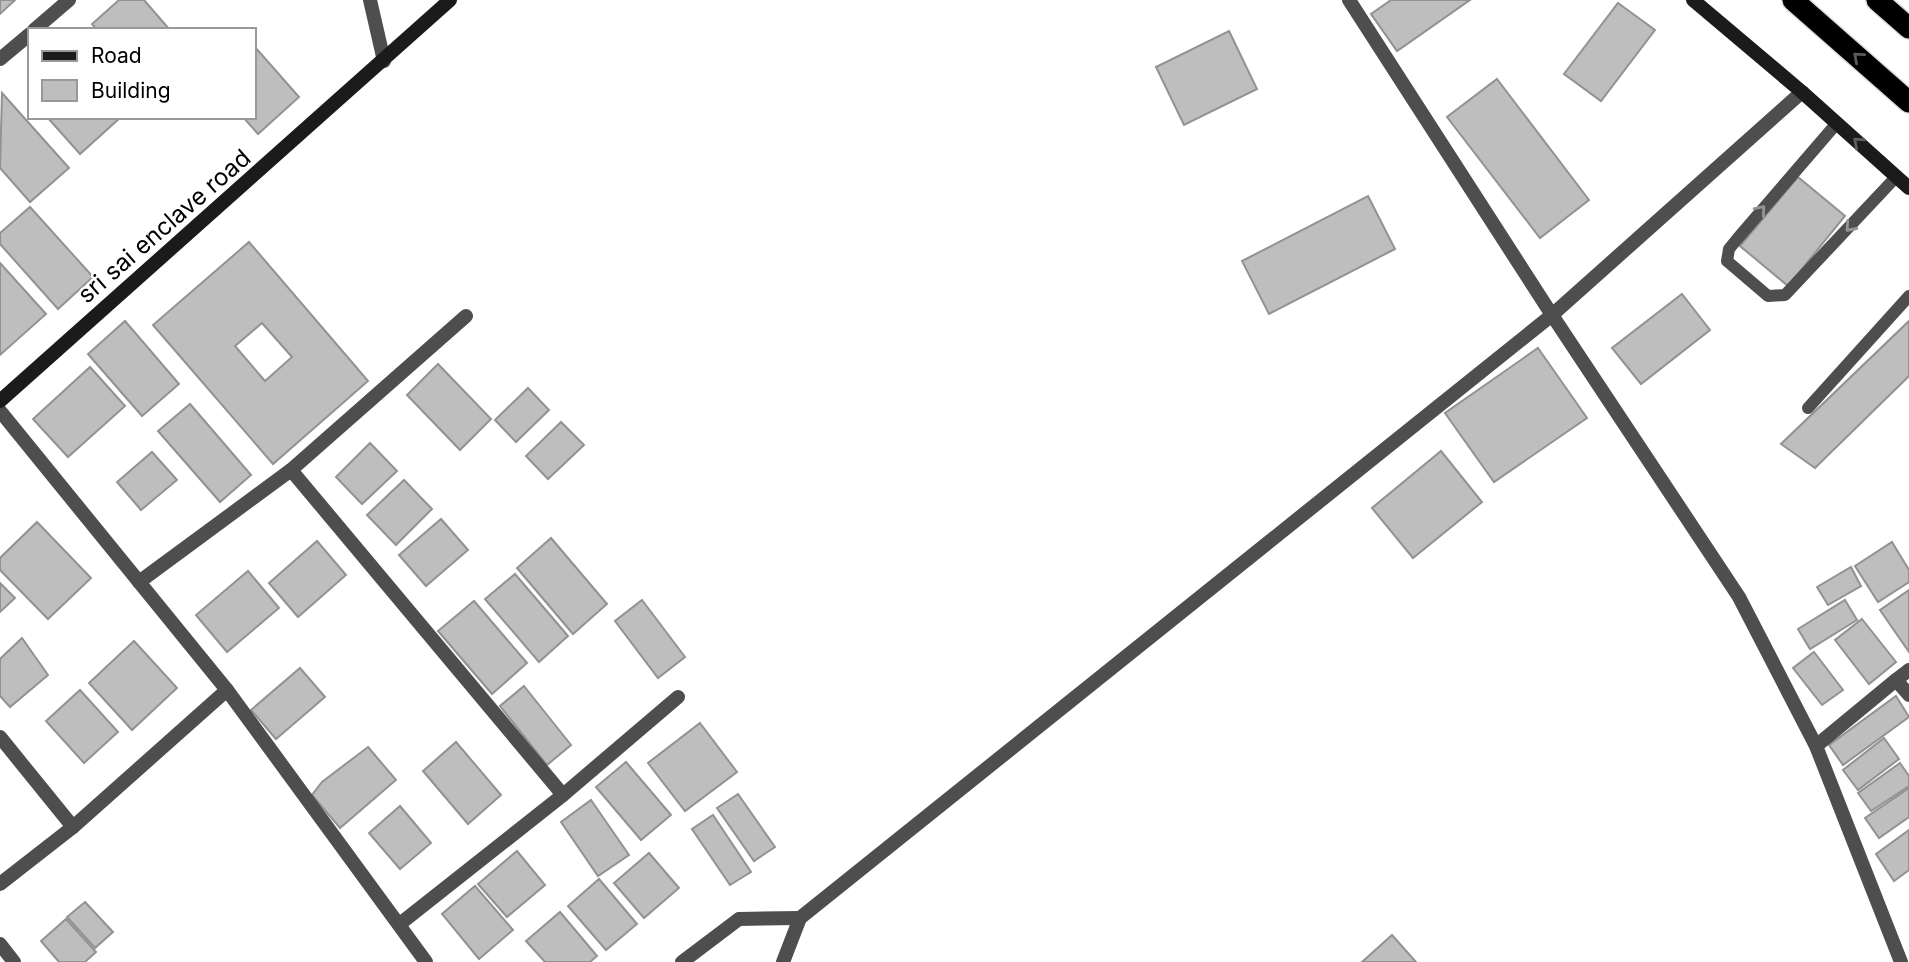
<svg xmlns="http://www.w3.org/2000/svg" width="1909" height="962" font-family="Inter,sans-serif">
	<rect width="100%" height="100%" fill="#fff"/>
	<g fill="#bebebe" stroke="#929292" stroke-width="2" fill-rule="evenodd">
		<path d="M0 0H15L0 14Z"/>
		<path d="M119 0H144L170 30H97L92 24Z"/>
		<path d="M1391 0H1470L1397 51 1371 14Z"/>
		<path d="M1618 3 1655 30 1601 101 1564 74Z"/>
		<path d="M1229 31 1257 89 1184 125 1156 67Z"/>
		<path d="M254 46 299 97 258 134 243 117H254Z"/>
		<path d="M1497 79 1589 200 1540 238 1447 117Z"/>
		<path d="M2 93 69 168 30 202 0 168Z"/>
		<path d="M47 117H121L80 154Z"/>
		<path d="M1798 177 1845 216 1788 286 1740 246Z"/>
		<path d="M1368 196 1395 249 1269 314 1242 261Z"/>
		<path d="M30 207 93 277 58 309 0 244V233Z"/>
		<path d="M249 242 368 381 273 464 153 325ZM262 323 292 357 265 381 235 346Z"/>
		<path d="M0 263 46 314 0 355Z"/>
		<path d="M1682 294 1710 330 1641 384 1612 348Z"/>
		<path d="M125 321 179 384 142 416 88 354Z"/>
		<path d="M1909 321V376L1815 468 1781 444Z"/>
		<path d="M1538 348 1587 418 1494 482 1445 413Z"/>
		<path d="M438 364 491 419 460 450 407 395Z"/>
		<path d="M90 367 125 406 68 457 33 419Z"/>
		<path d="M528 388 549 410 516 442 495 420Z"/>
		<path d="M190 404 251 475 220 502 158 431Z"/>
		<path d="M561 422 584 445 548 479 526 456Z"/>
		<path d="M370 443 397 471 362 504 336 477Z"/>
		<path d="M1441 451 1482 502 1413 558 1372 508Z"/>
		<path d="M152 452 177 480 141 510 117 482Z"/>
		<path d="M404 480 432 509 396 545 367 515Z"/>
		<path d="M441 519 468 550 426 586 399 555Z"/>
		<path d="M37 522 91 578 48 619 0 570V558Z"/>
		<path d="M551 538 607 604 573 634 517 568Z"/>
		<path d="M317 541 346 575 298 617 269 583Z"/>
		<path d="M1892 542 1909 570V582L1878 602 1855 566Z"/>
		<path d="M1851 567 1861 586 1828 605 1817 587Z"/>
		<path d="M248 571 279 608 227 652 196 615Z"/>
		<path d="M515 574 568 636 539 662 485 599Z"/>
		<path d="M0 583 15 598 0 612Z"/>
		<path d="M1909 590V652L1880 610Z"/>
		<path d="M642 600 685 657 658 678 615 621Z"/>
		<path d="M1845 600 1857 620 1810 649 1798 629Z"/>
		<path d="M474 601 527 663 492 694 438 631Z"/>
		<path d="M1862 619 1896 662 1869 684 1835 640Z"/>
		<path d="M22 638 48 675 10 707 0 696V659Z"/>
		<path d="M134 641 177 688 132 730 89 683Z"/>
		<path d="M1814 652 1843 690 1822 705 1793 668Z"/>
		<path d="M300 668 325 697 276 739 251 710Z"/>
		<path d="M524 686 571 745 547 765 500 706Z"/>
		<path d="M80 690 118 732 84 763 46 721Z"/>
		<path d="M1896 696 1909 717 1843 765 1829 745Z"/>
		<path d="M700 723 737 772 685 811 648 763Z"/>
		<path d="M1884 738 1899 759 1858 790 1843 770Z"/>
		<path d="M456 742 501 795 468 824 423 771Z"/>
		<path d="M368 747 396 780 340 828 312 795 322 782Z"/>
		<path d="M626 762 671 815 641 840 596 787Z"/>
		<path d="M1900 763 1909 776V786L1871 811 1858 793Z"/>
		<path d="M1909 788V817L1879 838 1865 818Z"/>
		<path d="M738 794 775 847 754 861 717 808Z"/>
		<path d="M591 800 629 855 598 876 561 822Z"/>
		<path d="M400 806 431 843 400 869 369 833Z"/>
		<path d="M713 815 751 872 730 885 692 829Z"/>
		<path d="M1909 830V870L1894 881 1876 854Z"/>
		<path d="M517 851 545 885 507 917 478 884Z"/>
		<path d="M649 853 679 888 644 918 614 883Z"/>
		<path d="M599 879 637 924 606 950 568 906Z"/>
		<path d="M475 886 513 930 479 959 442 914Z"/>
		<path d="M85 902 113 932 95 948 67 917Z"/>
		<path d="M560 912 597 956 590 962H545L526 941Z"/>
		<path d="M66 919 96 952 85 962H59L41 941Z"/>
		<path d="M1392 935 1416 962H1362Z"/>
	</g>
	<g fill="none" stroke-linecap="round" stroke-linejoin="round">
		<g stroke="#dbdbdb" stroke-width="24">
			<g id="highway">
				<path d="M1793 0 1909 102"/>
				<path d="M1877 0 1909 28"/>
			</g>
		</g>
		<g stroke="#4e4e4e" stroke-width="12">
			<path d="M1837 123 1738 238 1729 249 1727 261 1768 296 1785 295 1896 177"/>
			<path d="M1808 408 1909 296"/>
		</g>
		<g stroke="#4e4e4e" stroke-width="14">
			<path d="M370 0 384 61"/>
			<path d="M1349 0 1552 315 1739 597 1816 746 1901 962"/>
			<path d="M34 30 69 0"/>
			<path d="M0 59 30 34"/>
			<path d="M0 411 227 690 426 962"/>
			<path d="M291 470 563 795 401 923"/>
			<path d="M139 582 291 470 466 316"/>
			<path d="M1896 680 1909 670"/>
			<path d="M0 737 73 827"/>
			<path d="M1816 746 1896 680 1909 695"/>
			<path d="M563 795 678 697"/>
			<path d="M0 884 73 827 227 690"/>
			<path d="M0 944 14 962"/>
			<path d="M682 962 739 919 800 918"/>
			<path d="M783 962 800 918 1552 315 1802 92"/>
		</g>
		<g stroke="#1b1b1b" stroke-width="14">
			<path d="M1693 0 1802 92 1909 188"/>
			<path d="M0 401 450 0"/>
		</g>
		<use href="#highway" stroke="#000" stroke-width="21"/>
	</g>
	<defs><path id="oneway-chevron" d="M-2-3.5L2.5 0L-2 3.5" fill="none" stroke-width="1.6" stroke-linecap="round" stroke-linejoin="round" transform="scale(1.75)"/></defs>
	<use stroke="#595959" href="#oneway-chevron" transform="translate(1858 57) rotate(-139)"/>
	<use stroke="#5f5f5f" href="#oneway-chevron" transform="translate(1858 142) rotate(-138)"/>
	<g stroke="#959595">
		<use href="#oneway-chevron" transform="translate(1761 210) rotate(-49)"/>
		<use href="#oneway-chevron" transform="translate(1850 227) rotate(132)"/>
	</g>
	<g text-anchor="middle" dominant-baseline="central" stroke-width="5" stroke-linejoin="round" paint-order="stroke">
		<g font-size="24" fill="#000" stroke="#fff">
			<text transform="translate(164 226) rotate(-41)">sri sai enclave road</text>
		</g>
	</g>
	<rect x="28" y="28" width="228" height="91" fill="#ffffff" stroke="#999999" stroke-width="2"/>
	<rect x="42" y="51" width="35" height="10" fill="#1b1b1b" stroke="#999999" stroke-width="2"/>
	<text x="91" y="63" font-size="21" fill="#000000">Road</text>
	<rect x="42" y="80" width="35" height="21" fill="#bebebe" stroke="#999999" stroke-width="2"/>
	<text x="91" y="98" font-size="21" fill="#000000">Building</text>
</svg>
